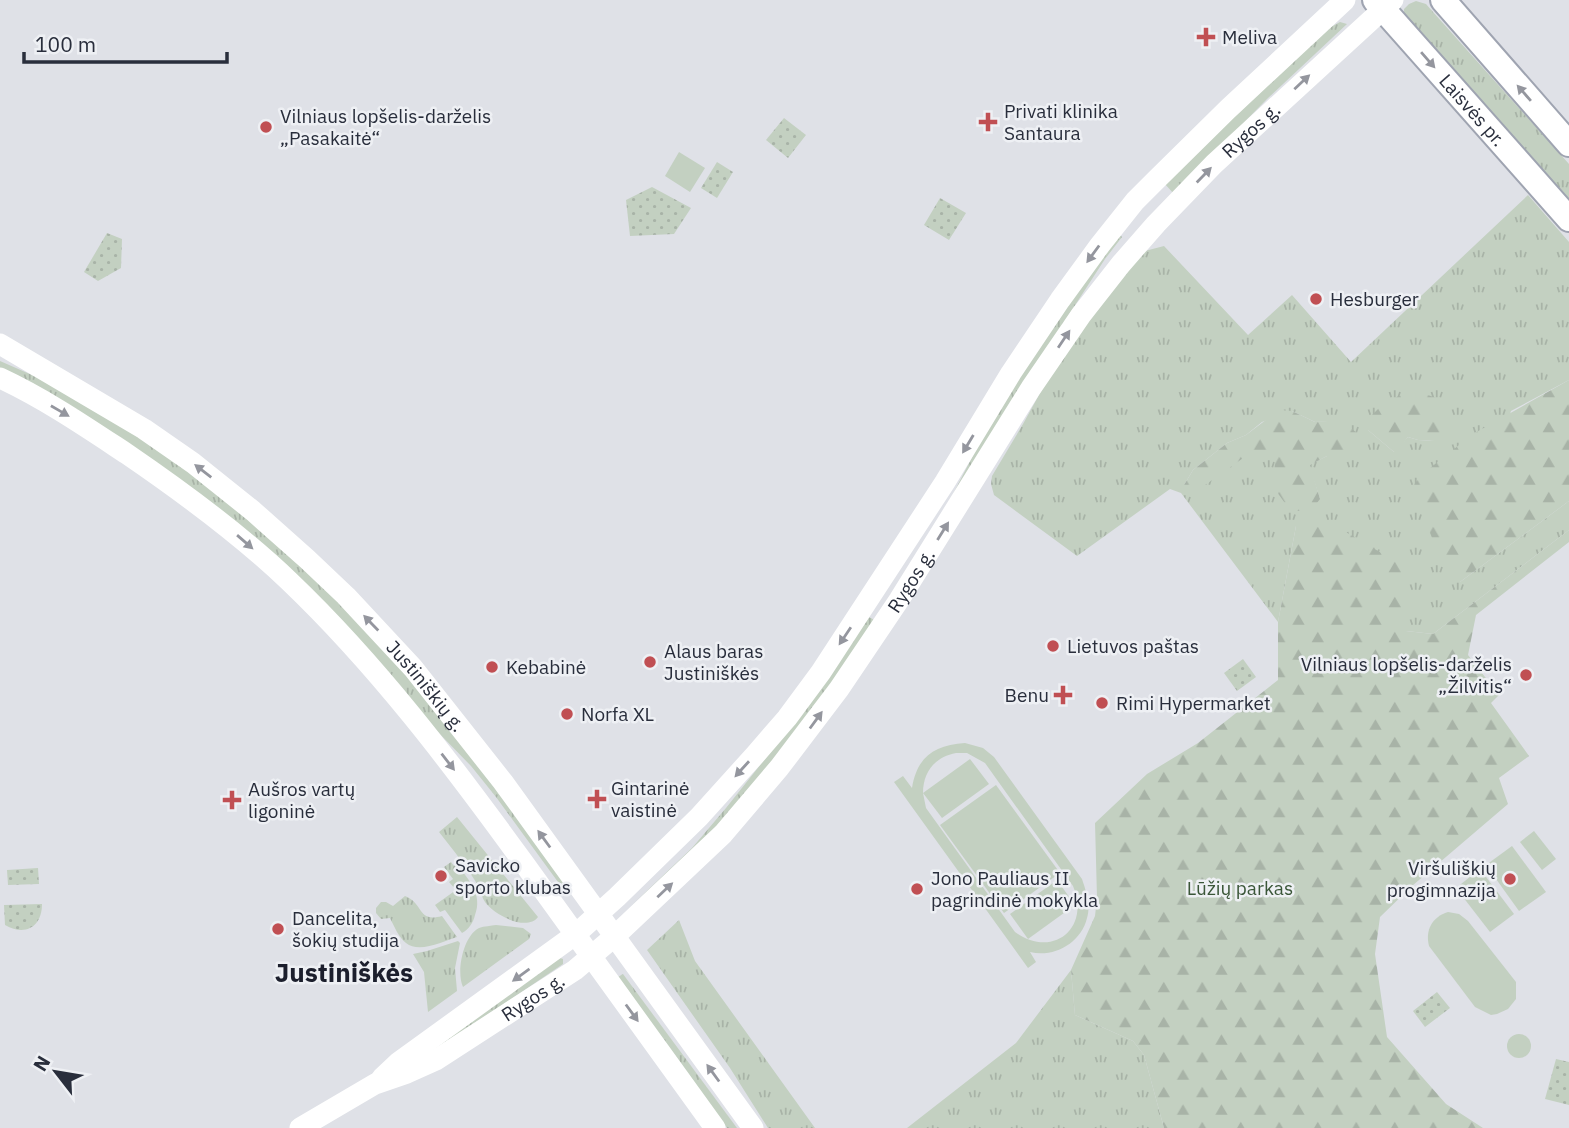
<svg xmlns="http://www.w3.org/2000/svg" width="1569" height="1128" font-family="'IBM Plex Sans',sans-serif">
	<defs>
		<pattern id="grass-tufts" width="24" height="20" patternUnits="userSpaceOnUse" patternTransform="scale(1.75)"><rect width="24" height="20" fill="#c3d0c1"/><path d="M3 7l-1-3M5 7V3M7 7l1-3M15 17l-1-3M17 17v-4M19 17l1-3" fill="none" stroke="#a8b3a7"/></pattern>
		<pattern id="forest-firs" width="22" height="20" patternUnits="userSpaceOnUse" patternTransform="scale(1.75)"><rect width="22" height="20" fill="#c3d0c1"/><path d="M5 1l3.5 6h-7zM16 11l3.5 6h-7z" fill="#a8b3a7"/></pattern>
		<pattern id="park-dots" width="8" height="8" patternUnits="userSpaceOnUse" patternTransform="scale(1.75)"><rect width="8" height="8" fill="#c3d0c1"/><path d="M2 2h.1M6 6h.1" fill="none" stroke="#a8b3a7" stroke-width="1.8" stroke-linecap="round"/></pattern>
	</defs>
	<rect width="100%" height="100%" fill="#dfe1e7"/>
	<g fill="url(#grass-tufts)" fill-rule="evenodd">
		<path d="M1416 1 1426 4 1433 12 1569 164V206L1404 17V9L1409 4Z"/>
		<path d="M1340 22 1347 24 1267 99 1174 194 1164 183 1329 28Z"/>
		<path d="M1528 195 1569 242V380L1511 411 1460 582 1569 501V530L1433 634 1406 631 1296 526 1278 622 1181 493 1170 489 1077 556 994 495 991 484 992 476 1023 424 1056 364 1141 252 1164 246 1248 335 1292 295 1351 362ZM1292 411 1315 422 1340 421 1327 456 1309 465 1320 499 1276 456 1246 455 1184 485 1193 470 1227 443 1246 435 1262 422ZM1368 430 1436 441 1418 440 1408 437 1394 452Z"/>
		<path d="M1118 233 1122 237 1105 259 1081 296 950 500 984 434 1032 357Z"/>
		<path d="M0 361 89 400 182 464 326 586 390 656 468 748 572 890 566 893 496 797 471 766 432 726 299 579 0 369Z"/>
		<path d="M869 617 876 621 815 709 721 823 631 906 692 848 726 808 819 691Z"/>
		<path d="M457 817 538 917C527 932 494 915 485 902 482 898 481 892 479 887 468 868 453 850 439 832Z"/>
		<path d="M451 862 454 866 456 864C469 879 483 895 475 915 473 923 469 929 462 933L445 910 440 912 435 905 456 890 449 882 453 879 444 867Z"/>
		<path d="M405 896C424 903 417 923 442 916L457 937C444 941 419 954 406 943 399 938 394 926 390 918L381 919 376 913V908L381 902H386L393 906Z"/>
		<path d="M679 920 695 961 815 1128H768L730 1068 647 950Z"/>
		<path d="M496 925 523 928 531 934 529 939 463 987C456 972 463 936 479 928 484 926 491 926 496 925Z"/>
		<path d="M458 941 460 943 455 968 457 991 428 1012 424 972 413 954 427 951Z"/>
		<path d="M560 958 563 959V964L403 1072H393Z"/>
		<path d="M1071 970 1075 1015 1133 1041 1144 1055 1164 1128H907L1016 1043Z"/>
		<path d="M623 974 737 1128H727L618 977Z"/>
	</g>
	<g fill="url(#forest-firs)">
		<path d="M1569 380V501L1460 582 1443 566 1413 489 1415 483 1425 472 1473 434Z"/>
		<path d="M1411 389 1439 399 1446 417 1447 430 1436 441 1418 440 1408 437 1404 442 1402 451 1394 452 1368 430 1367 420 1381 406Z"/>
		<path d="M1279 410 1292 411 1315 422 1340 420 1348 425 1361 437 1356 448 1346 460 1327 456 1310 465 1320 499 1310 512 1290 510 1274 488 1275 456H1246L1198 490 1192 489 1184 485 1193 470 1227 443 1246 435Z"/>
		<path d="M1296 526 1339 528 1407 568 1406 631 1433 634 1569 530V542L1476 615 1468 655 1499 695 1491 703 1529 756 1499 778 1508 804 1412 886 1380 917 1375 954 1387 1037 1446 1104 1483 1128H1164L1144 1055 1133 1041 1075 1015 1071 970 1095 916 1097 898 1095 823 1147 774 1198 743 1278 680V622Z"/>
	</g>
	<g fill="url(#park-dots)">
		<path d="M784 118 806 135 788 158 766 140Z"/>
		<path d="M717 162 733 172 717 198 701 188Z"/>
		<path d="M652 187 691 208 674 234 630 236 626 200Z"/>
		<path d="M940 198 966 213 949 240 924 225Z"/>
		<path d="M107 233 122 239 121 268 98 281 84 272Z"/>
		<path d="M1243 659 1256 677 1237 691 1224 673Z"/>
		<path d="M38 868 39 884 8 885 7 870Z"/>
		<path d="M42 904C42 926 26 937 5 925L4 905Z"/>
		<path d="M1437 992 1450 1008 1425 1027 1413 1011Z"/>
		<path d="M1556 1059 1569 1062V1105L1545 1099Z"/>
	</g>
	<g fill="#c3d0c1" fill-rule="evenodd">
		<path d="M679 152 705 168 690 192 665 176Z"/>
		<path d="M965 743 983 748 994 757 1082 879C1086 891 1091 905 1087 918 1081 943 1054 958 1030 952L1036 962 1028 968 894 782 903 776 912 788C917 757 934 745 965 743ZM956 753H967L985 763 1073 886C1091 929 1052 959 1015 932L926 808 923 793 942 818 989 784 970 759 923 793C923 772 935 757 956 753Z"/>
		<path d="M996 785 1060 873 1004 913 940 825Z"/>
		<path d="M1534 831 1556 859 1542 870 1520 842Z"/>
		<path d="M1512 846 1546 892 1519 911 1486 865Z"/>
		<path d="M1480 869 1514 914 1490 932 1456 888Z"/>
		<path d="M1057 880 1075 905 1028 939 1010 914Z"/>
		<path d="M1448 912 1459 914 1468 921 1516 982V999L1508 1009 1497 1014 1491 1015 1475 1007 1429 946C1425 930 1432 917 1448 912Z"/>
		<circle cx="1519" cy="1046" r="12"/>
	</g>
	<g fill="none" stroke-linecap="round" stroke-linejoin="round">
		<g stroke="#9fa4b1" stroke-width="28">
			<g id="primary">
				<path id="s3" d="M1375 0 1569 219"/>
				<path d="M1443 0 1569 144"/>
			</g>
		</g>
		<g stroke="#fff" stroke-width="21">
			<path id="s1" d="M0 344 144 429 193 463 253 511 307 559 346 596 413 668 503 782 753 1128"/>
			<path d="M0 378C45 399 86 427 127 454 184 493 240 534 289 581 377 665 452 764 523 862 587 950 650 1039 715 1128"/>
			<path d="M382 1078 399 1062 576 934 617 897 699 817 755 755 787 718 821 672 945 482 1011 373 1060 300 1100 245 1135 201 1156 180 1228 109 1345 0"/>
			<path id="s2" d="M300 1128 375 1084 407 1073 436 1060 575 970 615 936 723 834 779 768 839 689 899 600 1031 388 1081 315 1121 264 1156 224 1214 164 1393 0"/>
		</g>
		<use href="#primary" stroke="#fff" stroke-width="24"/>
	</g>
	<defs><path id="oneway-solid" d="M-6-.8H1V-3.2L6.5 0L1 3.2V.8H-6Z" transform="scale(1.75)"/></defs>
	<g fill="#94969e">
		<use href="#oneway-solid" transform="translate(1428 60) rotate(49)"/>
		<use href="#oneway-solid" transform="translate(1302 82) rotate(-43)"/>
		<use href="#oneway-solid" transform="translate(1524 93) rotate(-131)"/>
		<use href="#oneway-solid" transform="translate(1204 175) rotate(-46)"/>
		<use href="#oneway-solid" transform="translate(1093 254) rotate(126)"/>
		<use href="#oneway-solid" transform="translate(1064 339) rotate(-56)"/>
		<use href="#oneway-solid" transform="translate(60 411) rotate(30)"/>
		<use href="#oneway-solid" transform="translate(968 444) rotate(121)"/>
		<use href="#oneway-solid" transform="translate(203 471) rotate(-142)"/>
		<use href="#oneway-solid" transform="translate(943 531) rotate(-58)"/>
		<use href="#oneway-solid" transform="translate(245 542) rotate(41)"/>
		<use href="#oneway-solid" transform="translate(371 623) rotate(-134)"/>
		<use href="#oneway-solid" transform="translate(845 636) rotate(124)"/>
		<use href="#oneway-solid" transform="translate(816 720) rotate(-54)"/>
		<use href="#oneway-solid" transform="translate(448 762) rotate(52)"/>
		<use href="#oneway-solid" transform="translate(742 769) rotate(132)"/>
		<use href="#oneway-solid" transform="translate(544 839) rotate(-126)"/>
		<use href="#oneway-solid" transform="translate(665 890) rotate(-43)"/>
		<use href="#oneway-solid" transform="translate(521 975) rotate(144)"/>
		<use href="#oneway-solid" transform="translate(632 1013) rotate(54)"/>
		<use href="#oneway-solid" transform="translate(713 1073) rotate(-126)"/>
	</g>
	<g fill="#c04f53" stroke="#eef0f4" stroke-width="2.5">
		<path d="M1202.5 26.5h7v7h7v7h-7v7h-7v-7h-7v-7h7z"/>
		<path d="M984.5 111.5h7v7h7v7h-7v7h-7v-7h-7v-7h7z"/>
		<circle cx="266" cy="127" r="7"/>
		<circle cx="1316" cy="299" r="7"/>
		<circle cx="1053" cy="646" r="7"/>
		<circle cx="650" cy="662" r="7"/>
		<circle cx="492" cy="667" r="7"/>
		<circle cx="1526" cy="675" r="7"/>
		<path d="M1059.5 684.5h7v7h7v7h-7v7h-7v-7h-7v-7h7z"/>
		<circle cx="1102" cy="703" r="7"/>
		<circle cx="567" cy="714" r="7"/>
		<path d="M593.5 788.5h7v7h7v7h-7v7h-7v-7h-7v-7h7z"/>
		<path d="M228.5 789.5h7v7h7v7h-7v7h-7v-7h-7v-7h7z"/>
		<circle cx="441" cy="876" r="7"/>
		<circle cx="1510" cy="879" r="7"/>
		<circle cx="917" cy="889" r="7"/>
		<circle cx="278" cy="929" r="7"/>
	</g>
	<g text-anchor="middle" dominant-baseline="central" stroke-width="5" stroke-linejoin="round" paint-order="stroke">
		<g font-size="19" fill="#292e3c" stroke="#eef0f4" text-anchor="start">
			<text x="1222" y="37">Meliva</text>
			<text x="1004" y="111">Privati klinika<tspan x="1004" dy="22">Santaura</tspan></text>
			<text x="280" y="116">Vilniaus lopšelis-darželis<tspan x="280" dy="22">„Pasakaitė“</tspan></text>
			<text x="1330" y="299">Hesburger</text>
			<text x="1067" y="646">Lietuvos paštas</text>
			<text x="664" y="651">Alaus baras<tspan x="664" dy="22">Justiniškės</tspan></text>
			<text x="1512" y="664" text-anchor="end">Vilniaus lopšelis-darželis<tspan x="1512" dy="22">„Žilvitis“</tspan></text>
			<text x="506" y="667">Kebabinė</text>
			<text x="1049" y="695" text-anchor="end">Benu</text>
			<text x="1116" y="703">Rimi Hypermarket</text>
			<text x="581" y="714">Norfa XL</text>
			<text x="611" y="788">Gintarinė<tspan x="611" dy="22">vaistinė</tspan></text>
			<text x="248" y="789">Aušros vartų<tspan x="248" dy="22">ligoninė</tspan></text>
			<text x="455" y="865">Savicko<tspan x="455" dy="22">sporto klubas</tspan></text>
			<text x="1496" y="868" text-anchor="end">Viršuliškių<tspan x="1496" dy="22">progimnazija</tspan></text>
			<text x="931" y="878">Jono Pauliaus II<tspan x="931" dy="22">pagrindinė mokykla</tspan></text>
			<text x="292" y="918">Dancelita,<tspan x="292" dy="22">šokių studija</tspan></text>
		</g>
		<g font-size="19" fill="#292e3c" stroke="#eef0f4">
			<text stroke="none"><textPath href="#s3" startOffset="147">Laisvės pr.</textPath></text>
			<text stroke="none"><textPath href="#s2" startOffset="1402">Rygos g.</textPath></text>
			<text stroke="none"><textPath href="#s2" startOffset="835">Rygos g.</textPath></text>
			<text stroke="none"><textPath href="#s1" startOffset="550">Justiniškių g.</textPath></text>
			<text stroke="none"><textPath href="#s2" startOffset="268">Rygos g.</textPath></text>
		</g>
		<g font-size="19" fill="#3a5638" stroke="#eef0f4">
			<text x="1240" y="888">Lūžių parkas</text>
		</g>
		<g font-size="26" font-weight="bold" fill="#1c1f2d" stroke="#eef0f4">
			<text x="344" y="972">Justiniškės</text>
		</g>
	</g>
	<g transform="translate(56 1072) rotate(301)" stroke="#eef0f4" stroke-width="5" paint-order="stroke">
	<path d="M0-5L12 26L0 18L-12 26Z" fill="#292e3c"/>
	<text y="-10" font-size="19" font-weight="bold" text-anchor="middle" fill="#292e3c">N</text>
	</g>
	<path d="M24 52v10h203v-10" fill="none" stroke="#292e3c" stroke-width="3.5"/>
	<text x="35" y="52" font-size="21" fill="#292e3c" stroke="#eef0f4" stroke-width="5" paint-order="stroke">100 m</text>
</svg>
